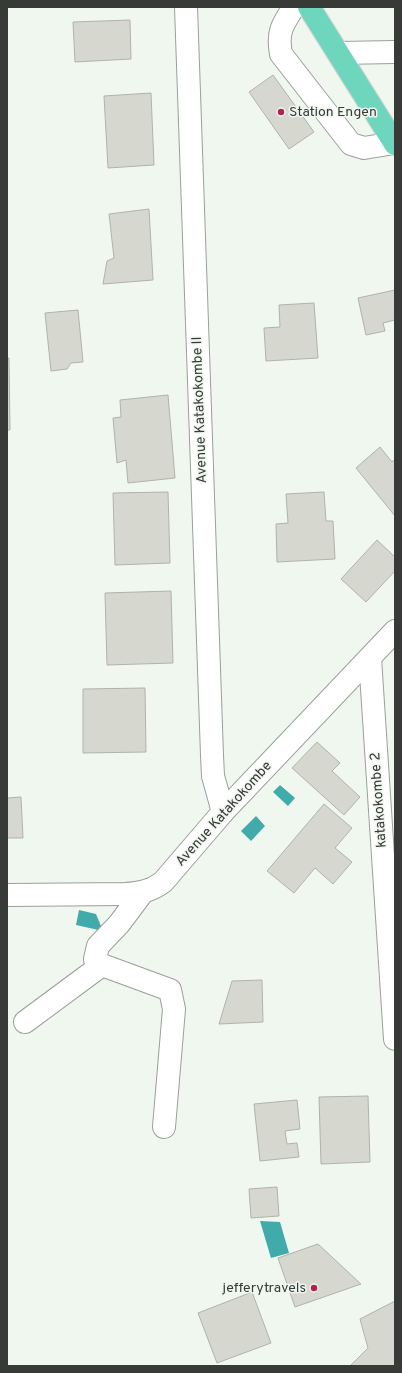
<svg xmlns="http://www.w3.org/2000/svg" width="402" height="1373" font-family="Overpass,sans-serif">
	<rect width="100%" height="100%" fill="#f0f7ef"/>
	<g fill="#41aaaa">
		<path d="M280 785 295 798 288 806 273 792Z"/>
		<path d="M256 816 265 826 251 841 241 831Z"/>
		<path d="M79 910 96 914 103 931 76 925Z"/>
		<path d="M260 1221 280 1222 289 1253 271 1258Z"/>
	</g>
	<g fill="#d6d7ce" stroke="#b1b3aa">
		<path d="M130 20 131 59 75 62 73 22Z"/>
		<path d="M273 75 314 132 289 149 249 92Z"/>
		<path d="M151 93 154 165 108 168 104 96Z"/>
		<path d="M149 209 153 280 103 284 107 261 114 258 109 214Z"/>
		<path d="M395 290V320L383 323 385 331 366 335 358 298Z"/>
		<path d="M314 303 318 358 266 361 264 328 280 327 279 305Z"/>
		<path d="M78 310 83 362 71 363 67 369 51 371 45 313Z"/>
		<path d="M7 358H9L10 430H7Z"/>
		<path d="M168 395 175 478 128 483 126 460 117 463 113 418 121 417 120 400Z"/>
		<path d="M380 447 392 462 395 459V516L356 468Z"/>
		<path d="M168 492 170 563 115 565 113 493Z"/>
		<path d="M324 492 326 521H333L335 559 277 562 276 524 288 523 286 494Z"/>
		<path d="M377 540 395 557V571L366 602 341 579Z"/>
		<path d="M171 591 173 663 107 665 105 593Z"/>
		<path d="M145 688 146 752 83 753V689Z"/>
		<path d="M317 742 340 763 332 771 360 797 344 815 292 768Z"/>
		<path d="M21 797 23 838H7V798Z"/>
		<path d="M324 804 352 828 335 848 352 862 333 884 315 868 294 893 267 871Z"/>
		<path d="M262 980 263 1022 219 1024 232 981Z"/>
		<path d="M368 1096 370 1162 321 1164 319 1097Z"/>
		<path d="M297 1100 300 1129 285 1131 287 1144 297 1143 299 1157 260 1161 254 1104Z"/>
		<path d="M277 1187 279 1216 251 1218 249 1189Z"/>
		<path d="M318 1244 361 1284 295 1307 278 1258Z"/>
		<path d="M252 1292 271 1343 217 1363 198 1313Z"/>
		<path d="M395 1301V1366H350L368 1348 360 1319Z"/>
	</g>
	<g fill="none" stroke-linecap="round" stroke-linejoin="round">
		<g stroke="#99a099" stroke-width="24">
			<g id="minor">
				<path d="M186 7 212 755 213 776 223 812"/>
				<path d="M294 7C282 25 277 32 281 54L351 144 364 148 394 143"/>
				<path d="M339 53 395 52"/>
				<path d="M370 658 395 1039"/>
				<path d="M143 892 119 924 98 946 95 959 102 965 170 990 174 1009 164 1127"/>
				<path d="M7 895 125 894C140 893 151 891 163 882L223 812 395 631"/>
				<path d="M25 1022 102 965"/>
			</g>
		</g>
		<g stroke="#d3d4d3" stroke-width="24">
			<path id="major" d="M309 7 395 144"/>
		</g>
		<use href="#minor" stroke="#fff" stroke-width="22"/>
		<use href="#major" stroke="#6ed6bc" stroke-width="22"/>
	</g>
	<g fill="#b22252" stroke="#f0f7ef" stroke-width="1.5">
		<circle cx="281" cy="112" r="4"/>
		<circle cx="314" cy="1288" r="4"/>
	</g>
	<g text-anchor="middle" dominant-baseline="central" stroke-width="3" stroke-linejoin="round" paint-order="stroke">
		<g font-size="14" fill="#373a37" stroke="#f0f7ef" text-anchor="start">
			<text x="289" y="112">Station Engen</text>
			<text x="306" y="1288" text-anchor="end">jefferytravels</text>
		</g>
		<g font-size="14" fill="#373a37" stroke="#f0f7ef">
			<text transform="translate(200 410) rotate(-92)">Avenue Katakokombe II</text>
			<text transform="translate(379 800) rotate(-94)">katakokombe 2</text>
			<text transform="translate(224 814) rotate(-48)">Avenue Katakokombe</text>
		</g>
	</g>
	<rect width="402" height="1373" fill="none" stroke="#373a37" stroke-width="16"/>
</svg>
